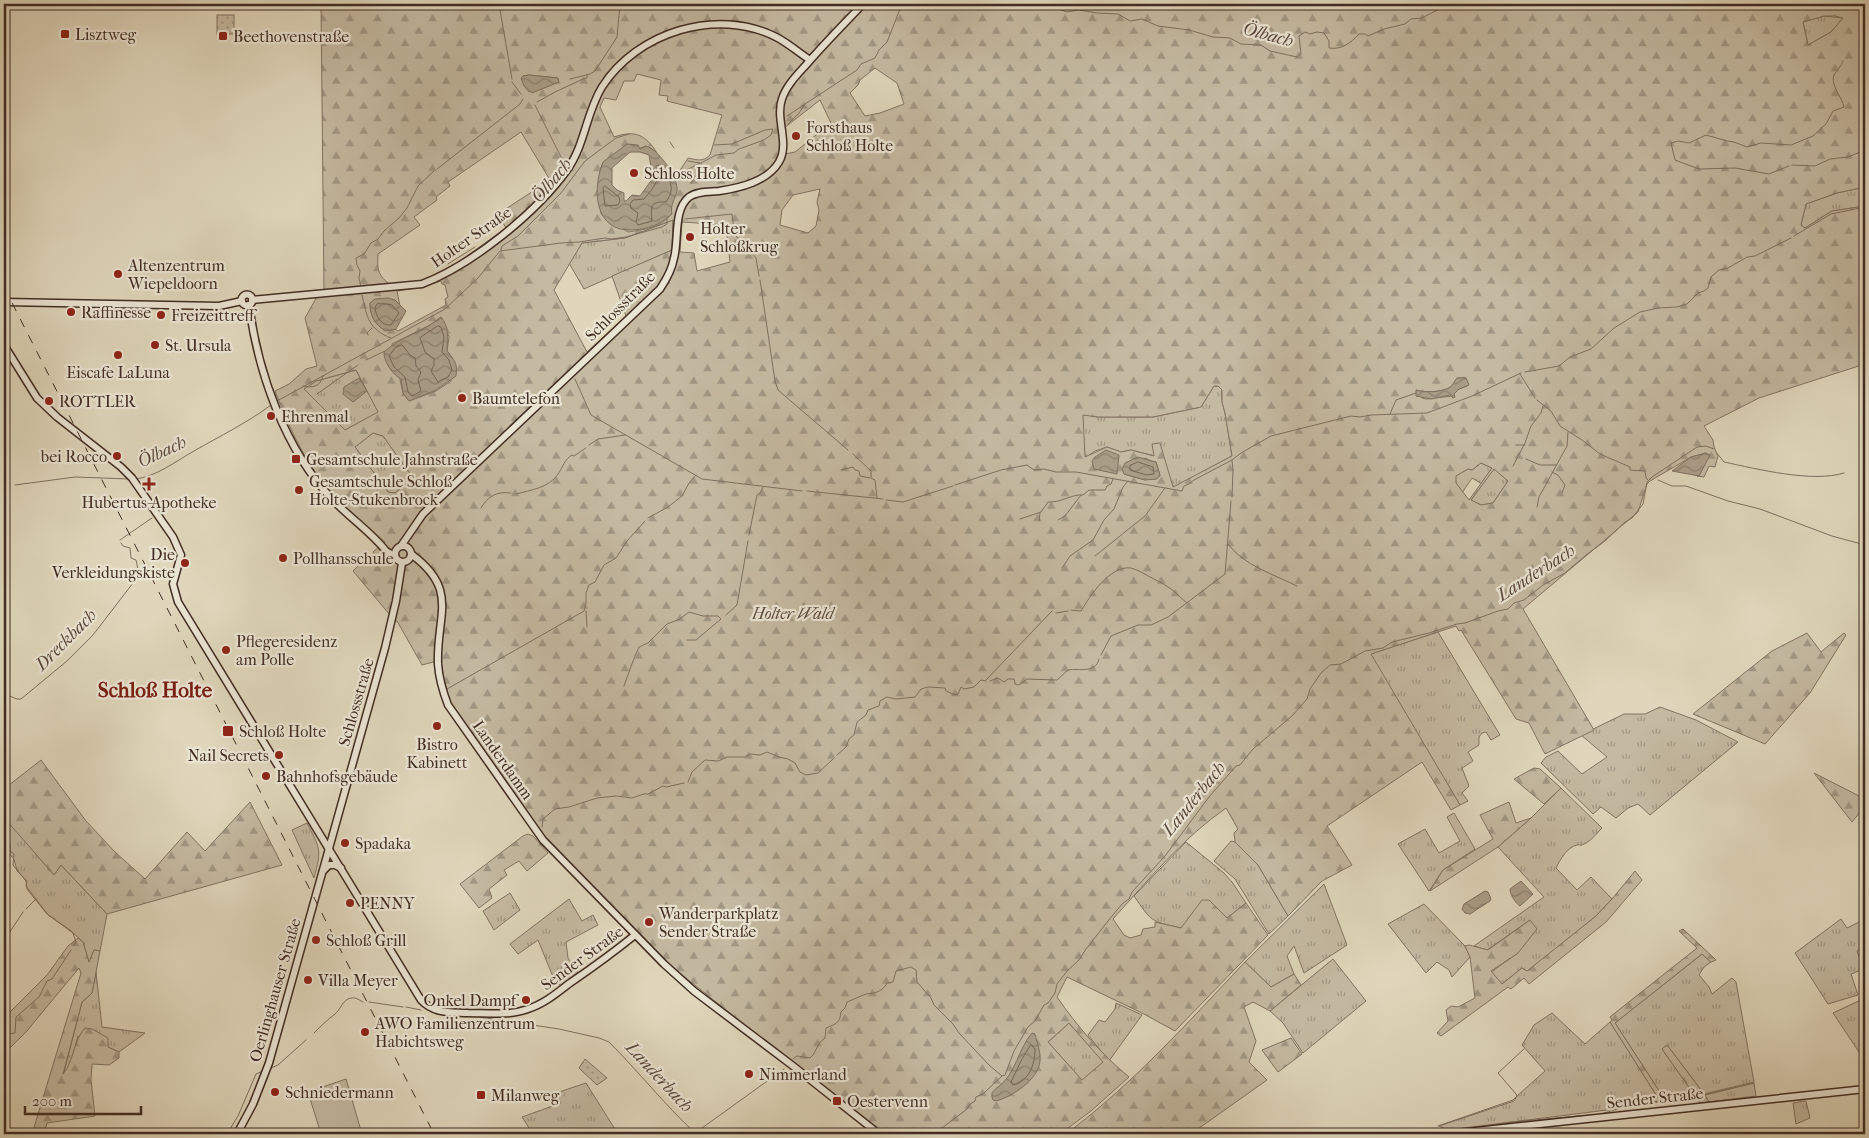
<svg xmlns="http://www.w3.org/2000/svg" width="1869" height="1138" font-family="'IM FELL French Canon',serif">
	<defs>
		<pattern id="grass-tufts" width="24" height="20" patternUnits="userSpaceOnUse" patternTransform="scale(1.25)"><rect width="24" height="20" fill="#c4b9a1"/><path d="M3 7l-1-3M5 7V3M7 7l1-3M15 17l-1-3M17 17v-4M19 17l1-3" fill="none" stroke="#a19783"/></pattern>
		<pattern id="forest-firs" width="22" height="20" patternUnits="userSpaceOnUse" patternTransform="scale(1.25)"><rect width="22" height="20" fill="#c4b9a1"/><path d="M5 1l3.5 6h-7zM16 11l3.5 6h-7z" fill="#a19783"/></pattern>
		<pattern id="park-dots" width="8" height="8" patternUnits="userSpaceOnUse" patternTransform="scale(1.25)"><rect width="8" height="8" fill="#c4b9a1"/><path d="M2 2h.1M6 6h.1" fill="none" stroke="#a19783" stroke-width="1.8" stroke-linecap="round"/></pattern>
		<pattern id="water-waves" width="16" height="10" patternUnits="userSpaceOnUse" patternTransform="scale(1.25)"><rect width="16" height="10" fill="#a99d87"/><path d="M0 5q4-4 8 0t8 0" fill="none" stroke="#8b806e"/></pattern>
	</defs>
	<rect width="100%" height="100%" fill="#dfd6bb"/>
	<filter id="stains"><feTurbulence type="fractalNoise" baseFrequency=".004" numOctaves="4"/><feColorMatrix values="0 0 0 0 .2 0 0 0 0 .09 0 0 0 0 .02 0 0 0 .5 -.17"/></filter>
	<radialGradient id="worn" r=".72"><stop offset=".6" stop-color="#630" stop-opacity="0"/><stop offset="1" stop-color="#630" stop-opacity=".3"/></radialGradient>
	<g fill="url(#grass-tufts)" stroke="#827362">
		<path d="M1824 16 1843 18 1831 32 1808 45 1803 22Z"/>
		<path d="M1865 187V206L1832 211 1805 228 1801 225 1806 204 1837 193Z"/>
		<path d="M673 220 672 250 584 289 569 263 582 243 625 238Z"/>
		<path d="M356 370 379 412 345 430 304 389 316 381Z"/>
		<path d="M1214 386H1218L1222 390V402L1225 413 1232 456 1174 487 1155 456 1131 450 1121 452 1107 447 1095 451 1085 458 1082 414 1098 417H1153L1201 407Z"/>
		<path d="M373 433 383 436 413 478 395 493 388 492 355 447Z"/>
		<path d="M1481 463 1492 468 1482 484 1472 478 1462 493 1456 483 1455 476 1468 469 1472 470Z"/>
		<path d="M1494 468 1508 481 1493 503 1481 505 1471 500Z"/>
		<path d="M1438 632 1500 735 1491 740 1486 732 1482 733 1479 737V745L1468 752 1473 761 1462 768 1469 786 1462 793 1468 801 1460 805 1370 654Z"/>
		<path d="M1660 707 1696 720 1738 742 1650 815 1638 804 1628 808 1616 818 1601 807 1593 814 1541 763 1546 757 1558 751 1582 774 1607 757 1581 735 1624 714H1645Z"/>
		<path d="M1561 788 1602 828C1597 833 1591 841 1584 844 1578 847 1583 844 1577 845 1567 847 1560 860 1556 868L1577 890 1591 877 1612 899 1596 916 1527 972 1522 968 1502 984 1491 972 1518 953 1530 920 1487 950 1474 946 1544 897 1498 847 1531 818Z"/>
		<path d="M1454 813 1475 849 1443 870 1429 891 1398 844 1425 829 1439 853 1460 841 1447 817Z"/>
		<path d="M7 820 54 875 61 865 107 914 100 951 94 950 89 963 83 942 70 930 48 915 26 886 27 881 17 871 14 859 4 848V823Z"/>
		<path d="M307 823C320 848 322 850 314 878L292 830Z"/>
		<path d="M1231 841 1235 842 1258 865 1288 916 1269 934 1235 879 1214 861Z"/>
		<path d="M1186 842 1224 873 1232 882 1246 903 1227 918 1209 900 1181 928C1150 921 1152 922 1134 896Z"/>
		<path d="M1324 884 1347 945 1304 973 1294 946 1287 956 1294 974 1271 987 1245 962Z"/>
		<path d="M510 893 520 910 494 930 483 911Z"/>
		<path d="M569 899 582 921 593 915 598 925 566 942 568 958 578 973 561 985 556 984 538 940 518 954 510 944Z"/>
		<path d="M1424 904 1465 946 1470 957 1452 977 1449 970 1437 962 1426 973 1388 924Z"/>
		<path d="M1841 919 1847 928 1865 919V948L1857 951 1864 969 1851 974 1858 995 1828 1004 1795 953Z"/>
		<path d="M1702 954 1711 962 1704 967 1699 975 1709 987 1712 994 1732 978 1736 982 1754 1082 1704 1094 1667 1045 1662 1049 1694 1094 1665 1100 1615 1023Z"/>
		<path d="M1333 959 1366 1001 1303 1053 1283 1023 1270 1011Z"/>
		<path d="M96 972 102 1027 145 1033 119 1052 78 1036 71 1062 63 1076 82 1002 92 993Z"/>
		<path d="M1865 998V1061L1833 1013Z"/>
		<path d="M1116 1003 1142 1015 1109 1061 1088 1035 1099 1020 1105 1022 1115 1009Z"/>
		<path d="M1552 1013 1585 1044 1610 1022 1660 1101 1623 1106 1615 1109 1448 1130 1439 1126 1514 1101 1517 1096 1545 1071 1522 1045 1534 1025Z"/>
		<path d="M1069 1023 1104 1062 1082 1081 1048 1042Z"/>
		<path d="M586 1083 618 1134H533L522 1117 561 1103 556 1093Z"/>
		<path d="M1754 1083 1756 1096 1709 1102 1705 1095Z"/>
		<path d="M1806 1101 1810 1118 1796 1124 1793 1103Z"/>
	</g>
	<g fill="url(#forest-firs)" stroke="#827362" fill-rule="evenodd">
		<path d="M321 4H1865V187L1837 193 1806 204 1801 225 1805 228 1832 211 1865 206V364L1759 398 1704 426 1713 440 1714 447 1718 456 1715 467 1709 466 1704 477 1697 476H1699L1706 453 1691 457 1650 481 1647 484 1638 512 1523 609 1594 730 1545 754 1529 723 1516 719 1461 630 1459 631 1456 626 1371 654 1460 805 1451 810 1422 762 1327 826 1352 865 1322 881 1288 916 1258 865 1235 842 1234 833 1238 829 1226 808C1183 838 1148 880 1113 919L1124 935 1130 938 1141 935 1143 929 1155 927V922L1181 928 1202 900H1209L1227 918 1246 903 1268 935 1175 1031 1144 1014 1067 977 1057 997C1077 1026 1101 1054 1129 1077L1091 1111 1060 1134H881L666 962 547 840 450 703 445 691 441 660 422 665 397 621 391 619 390 615 353 571 364 560 367 563 375 555 373 552 385 542C369 527 351 514 336 498 307 468 290 429 275 391L289 384 306 369 317 366 305 318 319 293 324 292ZM1824 16H1835L1843 18 1831 32 1808 45 1803 22ZM875 68 897 83 904 104 880 113 865 116 850 93 858 85 860 80ZM637 74 661 80 659 95 668 96 667 101 722 115 710 155C703 162 697 160 688 158L679 172 673 176C678 186 675 192 672 202 671 206 672 210 671 213 665 227 641 230 628 232L601 214C599 196 596 179 603 162L646 146 652 149 657 153C645 134 635 130 614 137L600 107 604 98 616 100 624 81H634ZM529 75 558 78 529 92 524 86 523 76ZM820 100 831 123 795 152 785 154 784 128ZM521 132 550 180 498 214 506 228 446 271 422 281 391 285C378 276 377 270 378 254L420 225 414 217 437 200 436 197 450 186 448 182ZM820 189 817 202 819 210 816 226 808 233 780 225 782 210 793 195ZM673 220 672 250 612 276 626 316 587 352 554 290 582 243 625 238ZM682 222 726 225 730 262 697 271 694 253 680 252ZM441 281 442 284 445 285 448 297 445 299 446 305 398 331 395 329C379 334 370 317 370 303L395 300 400 306 397 291 423 287ZM441 317 449 337 447 351 450 354 451 381 436 391 409 401 403 393 392 344 430 325ZM356 370 378 412 345 430 304 389 316 381ZM1457 378H1466L1467 386 1459 389 1452 396 1426 399 1422 398 1416 390C1425 393 1441 392 1449 388 1453 386 1455 382 1457 378ZM1214 386H1218L1222 390V402L1225 413 1232 456 1173 487 1160 443 1152 444 1154 456 1131 450 1121 452 1107 447 1085 457 1083 415 1098 417H1153L1201 407ZM373 433 383 436 413 478 395 493 388 492 355 447ZM1145 458 1151 461 1156 462 1160 476 1145 480 1124 474ZM1481 463 1492 468 1469 500 1456 483V476L1468 469 1472 470ZM1494 469 1508 481 1493 503 1481 505 1471 500ZM1069 1023 1103 1062 1082 1080 1048 1042Z"/>
		<path d="M1807 633 1821 652 1844 633 1846 635 1810 693 1765 744 1693 714 1772 651Z"/>
		<path d="M41 760 86 821 115 852 145 879 187 832 205 851 250 802 282 865 107 914 61 865 54 875 7 821 4 823V789Z"/>
		<path d="M1534 768 1540 769 1561 788 1544 804 1514 779Z"/>
		<path d="M1814 773 1865 799V806L1852 822Z"/>
		<path d="M1509 802 1516 823 1531 818 1498 847 1430 891 1443 870 1493 839 1480 815Z"/>
		<path d="M528 834 533 836 548 853 527 871 519 861 504 870 507 875 489 889 492 898 479 908 460 884 523 836Z"/>
		<path d="M1635 871 1642 880 1606 922 1529 984 1524 978 1511 989 1508 987 1441 1036 1437 1033 1448 1021 1446 1010 1451 1006 1458 1007 1475 998 1470 957 1465 946 1469 945 1488 950 1530 920 1537 929 1518 953 1491 971 1502 984 1522 968 1527 971 1596 916 1612 899Z"/>
		<path d="M1683 929 1716 960 1711 962 1702 954 1615 1023 1665 1100 1660 1101 1610 1022 1612 1020 1610 1017 1697 948 1679 931Z"/>
		<path d="M78 938 83 942 89 962 94 950 100 951 92 993 82 1002 63 1074C74 1061 73 1041 85 1028L92 1029 108 1038V1047L119 1052V1058L109 1065 92 1064 91 1080 95 1116 47 1123 44 1134H32L81 973 79 968 26 1032 4 1054V1018L47 975 68 946Z"/>
		<path d="M1245 962 1271 987 1294 974 1301 985 1270 1011 1253 1002 1244 1007 1256 1041 1249 1062 1267 1080 1195 1131 1176 1134H1125L1124 1130 1106 1132V1134H1087V1128L1070 1131C1135 1082 1189 1021 1245 962Z"/>
		<path d="M1291 1038 1302 1054 1278 1072 1262 1050Z"/>
		<path d="M1667 1045 1704 1094 1709 1102 1700 1103 1662 1049Z"/>
	</g>
	<g fill="url(#park-dots)" stroke="#827362">
		<rect x="217" y="15" width="17" height="19"/>
		<path d="M585 1059 607 1078 597 1085 579 1068Z"/>
	</g>
	<path fill="#c4b9a1" stroke="#827362" d="M346 1079 362 1134H321L308 1092Z"/>
	<g fill="url(#water-waves)" stroke="#7f705f" fill-rule="evenodd">
		<path d="M529 75 558 78 559 82 532 93 524 86 521 78 523 76Z"/>
		<path d="M627 144 638 145 640 149 646 146C658 149 679 178 677 191 675 200 670 204 672 214 663 222 654 227 641 229 597 238 590 195 603 162ZM630 152H640L649 155 653 178 640 196 632 195 626 201H624V193L617 190 612 185V168Z"/>
		<path d="M388 298 395 300 406 311 396 329 385 331C374 323 370 316 370 303L375 299Z"/>
		<path d="M441 317C449 326 448 339 447 351 454 360 458 363 456 376L436 390 409 401 403 393 401 379C392 374 384 362 384 352 401 336 424 332 441 317Z"/>
		<path d="M359 378 367 391 353 402 343 394 344 387Z"/>
		<path d="M1457 378H1466L1469 385 1459 389 1454 394 1455 397 1453 398 1450 395 1431 399 1416 396V390C1425 393 1441 392 1449 388 1453 386 1454 381 1457 378Z"/>
		<path d="M1106 450 1119 455 1117 474 1094 469 1092 461 1095 457Z"/>
		<path d="M1706 453 1710 455 1699 476 1672 471 1691 457Z"/>
		<path d="M1138 457 1151 461 1156 462 1160 475 1157 479 1145 480 1124 474 1122 469 1125 463Z"/>
		<path d="M1521 881 1533 894 1520 906C1515 903 1510 894 1510 889Z"/>
		<path d="M1485 891 1488 892 1491 899 1490 901 1470 914 1465 913 1462 909 1464 904Z"/>
		<path d="M1032 1033 1035 1034C1037 1044 1041 1051 1040 1061 1039 1079 1012 1097 996 1101L993 1100C990 1093 993 1091 998 1087 1016 1074 1018 1049 1032 1033Z"/>
	</g>
	<g fill="none" stroke-linecap="round" stroke-linejoin="round">
		<g stroke="#756555" stroke-width="1">
			<path d="M658 165C664 169 673 182 671 191 671 194 668 199 666 202 649 201 651 208 652 221L638 225 636 222 638 213 631 208 630 204 633 200 644 199C652 189 662 180 656 167Z"/>
			<path d="M605 186 619 197 620 201 618 205 605 206 603 188Z"/>
			<path d="M387 304 392 305 399 313 391 325C381 326 376 316 375 308L377 304Z"/>
			<path d="M438 326 441 327 444 337 442 352 449 360 452 370 448 377 438 382 431 371 434 365V359L425 352 420 338Z"/>
			<path d="M402 345 410 355 415 358 416 366 421 372 418 380 421 391 412 396 408 392 405 377 394 367 389 356 395 348Z"/>
			<path d="M1138 462 1153 467 1154 474 1146 475 1130 470V466Z"/>
			<path d="M1031 1045 1035 1049C1035 1065 1029 1081 1013 1085L1011 1082 1022 1059Z"/>
		</g>
		<g stroke="#7f705f" stroke-width="1">
			<path d="M499 4 512 79"/>
			<path d="M1011 4H1028"/>
			<path d="M1031 4 1055 8 1067 12 1079 10 1097 13 1118 14 1130 21 1142 19 1158 26 1189 30 1213 37 1230 38 1241 44 1261 45 1270 51 1297 57 1301 54 1299 36 1305 32 1310 34 1317 32 1324 33 1329 41V48C1341 50 1351 43 1359 34H1365L1368 36 1384 29 1405 24 1411 19 1422 18 1447 5 1453 7 1459 4"/>
			<path d="M570 79 590 74 595 71 617 37 620 4"/>
			<path d="M512 82 521 94"/>
			<path d="M537 102 555 92 583 79 587 78V75"/>
			<path d="M535 105 564 163"/>
			<path d="M787 116 805 104"/>
			<path d="M788 124 799 113 805 104 857 70 861 64 875 58 879 50 887 42 902 4"/>
			<path d="M670 142 674 148"/>
			<path d="M688 161 700 163"/>
			<path d="M1792 165 1815 166 1830 159 1848 157 1865 150"/>
			<path d="M1789 166 1769 174 1735 168 1699 169 1675 160 1671 143 1678 141 1689 143 1706 135 1727 141 1734 142 1747 147 1761 143 1791 145 1813 136 1826 124 1833 111 1844 107C1842 97 1830 85 1834 75 1837 70 1841 67 1843 61"/>
			<path d="M437 169 520 104 523 99"/>
			<path d="M681 173 700 163"/>
			<path d="M691 184C694 175 702 174 701 163L716 155 734 153 739 149 764 140 771 135 773 129 765 130 732 144 714 145"/>
			<path d="M547 188 562 171"/>
			<path d="M685 219 732 214 735 235 752 253 756 258 759 276"/>
			<path d="M1794 236 1831 214 1865 207"/>
			<path d="M501 250 502 246 518 236 561 193 585 161 616 138 629 134"/>
			<path d="M448 264 475 247"/>
			<path d="M760 280 775 381 778 390 848 450"/>
			<path d="M361 287 359 278 360 271 357 265 356 258 364 254 371 243 378 239 384 231 399 218 407 208 418 186 434 171"/>
			<path d="M362 295C367 317 368 329 391 338"/>
			<path d="M368 335 367 333 372 328"/>
			<path d="M366 360 385 351"/>
			<path d="M1525 372 1559 366 1570 357 1591 349 1614 328 1640 312 1658 308 1677 307 1687 304 1698 293 1704 291 1708 288 1711 277 1719 270 1728 268 1747 257 1755 256 1791 238"/>
			<path d="M1520 374 1535 398"/>
			<path d="M575 379 591 415 702 479 802 491"/>
			<path d="M303 386C313 388 320 387 323 376"/>
			<path d="M317 394 358 365"/>
			<path d="M1537 400 1551 411 1560 426 1582 440 1600 454 1630 467V470L1645 471 1646 478 1648 480"/>
			<path d="M277 401 445 309 478 278 500 251 561 243 579 242 605 238 611 239 626 237 662 227 667 224V219"/>
			<path d="M1390 414 1396 400 1416 393"/>
			<path d="M589 445 598 439 625 435"/>
			<path d="M1516 445H1525"/>
			<path d="M1716 452 1724 462C1757 469 1813 483 1844 473"/>
			<path d="M853 454 871 471V478L875 480 877 498"/>
			<path d="M1526 459 1540 465H1556"/>
			<path d="M1513 466 1525 443 1531 426 1541 413 1543 406"/>
			<path d="M841 470 853 467 855 470 859 471 860 476 870 478"/>
			<path d="M1552 472 1558 475 1565 485 1562 493"/>
			<path d="M135 479C156 477 176 461 194 451 220 436 247 423 271 405"/>
			<path d="M1658 480 1672 486H1686L1728 501 1760 509 1832 536 1865 545"/>
			<path d="M15 485 75 477 129 479"/>
			<path d="M955 485 1001 470 1027 465 1034 470 1044 469 1056 472H1076L1182 491 1184 486 1189 484 1194 480 1232 460 1241 453 1271 436 1351 416 1360 417 1371 415 1427 413 1472 396 1521 373"/>
			<path d="M4 490 6 489"/>
			<path d="M807 491 883 499"/>
			<path d="M516 494C531 490 549 488 558 474 563 467 564 460 572 455L574 456 586 448"/>
			<path d="M1232 497 1233 471 1232 460"/>
			<path d="M886 500 903 502 953 486"/>
			<path d="M1537 507 1539 497 1567 446 1568 432"/>
			<path d="M481 508C488 496 497 491 511 493"/>
			<path d="M648 518 668 507 682 496 689 483 696 475"/>
			<path d="M1020 519 1041 512 1048 502C1061 503 1071 494 1083 495L1089 490H1105L1107 486 1111 484 1113 479"/>
			<path d="M1058 520 1065 516 1081 495"/>
			<path d="M1039 521 1040 513"/>
			<path d="M749 535 757 495 760 493 763 487"/>
			<path d="M120 540 152 518"/>
			<path d="M121 543 123 546 130 548 131 558 136 560 139 574"/>
			<path d="M1228 544C1243 565 1275 575 1297 586"/>
			<path d="M1095 556 1145 516 1165 488"/>
			<path d="M1062 568 1070 556 1093 540 1104 520 1114 509 1123 487 1128 481"/>
			<path d="M1071 610 1081 611C1090 596 1110 565 1131 568 1139 570 1146 575 1152 578 1160 582 1169 587 1175 592 1179 596 1182 599 1187 603"/>
			<path d="M586 611 587 627"/>
			<path d="M1056 613 1068 611"/>
			<path d="M726 615 737 605 748 541"/>
			<path d="M1101 655 1111 636 1138 625H1151L1168 617 1225 574 1231 501"/>
			<path d="M986 680 1052 611"/>
			<path d="M990 681 998 678 1004 682 1008 679H1014L1015 684 1019 685 1027 679 1057 680 1068 670C1079 668 1096 674 1099 659"/>
			<path d="M624 686C629 672 633 660 639 647L648 643 667 624 680 619 689 612 703 616H718L721 619 696 640H687"/>
			<path d="M447 689 584 611 586 603V593L589 585 595 582 604 565 616 558 627 541 645 521"/>
			<path d="M7 695 17 699H21L67 661 93 635 133 583"/>
			<path d="M837 755 846 747 849 739 854 735 857 722 866 715 868 710 879 706 880 701 887 697 896 699 915 697 921 689 928 687 945 688 946 691 955 695 958 694 961 687 964 689 974 687 981 680 986 681"/>
			<path d="M688 782 692 772 705 760 718 761 727 757H745L750 754 760 755 767 752 779 757 788 759 795 763 800 772 806 775 818 773 833 759"/>
			<path d="M542 827 543 819 555 809 569 807 597 798 616 796 632 798 644 794H648L663 786 666 787 684 783"/>
			<path d="M4 843 10 845V851L14 854 13 865 26 881 27 889 47 914 73 933 76 942 74 945"/>
			<path d="M26 909 36 899"/>
			<path d="M4 941 23 912"/>
			<path d="M369 1002 403 1007"/>
			<path d="M406 1007 421 1010"/>
			<path d="M436 1014H443"/>
			<path d="M472 1016 559 1029 599 1038 609 1042C639 1072 664 1104 695 1133L784 1069"/>
			<path d="M314 1033C321 1026 327 1020 335 1014 340 1010 342 1002 348 999 355 996 357 999 363 1002"/>
			<path d="M4 1035 15 1033 16 1017 39 997 47 981 52 979 71 950"/>
			<path d="M793 1059 797 1056 810 1058 813 1055 820 1042 825 1038 826 1028C836 1024 840 1023 841 1012L845 1008 847 1002C850 1001 865 994 866 994 876 993 882 992 887 983L893 982 896 971 911 967 916 970 917 982 931 998 934 1005 953 1024 959 1033 989 1065 1002 1076 1005 1075 1014 1051 1028 1027 1035 1021 1044 1005 1048 1003 1055 993 1057 984 1068 970 1079 960 1086 949 1108 921 1122 904 1129 899 1132 892 1165 856 1209 797 1236 766 1240 765 1253 749 1292 716 1307 699 1310 689 1321 673 1330 665 1341 664 1365 651 1383 648 1392 642 1429 633 1457 624 1465 623 1498 611 1508 609 1514 603 1524 600 1543 585 1565 573 1586 555 1605 541 1625 522 1632 518 1643 504 1647 482 1652 477 1697 447 1706 446 1714 449"/>
			<path d="M271 1068 278 1065 306 1040"/>
			<path d="M1438 1126 1513 1100 1517 1096 1516 1094 1498 1073 1524 1049"/>
			<path d="M1475 1128 1511 1122 1601 1114 1624 1107 1699 1096 1754 1083"/>
			<path d="M227 1134 238 1116 256 1074 263 1071"/>
			<path d="M934 1134 967 1109 969 1105 975 1101 976 1097 983 1094 1002 1076"/>
			<path d="M1413 1134 1425 1133"/>
		</g>
		<g stroke="#412d23" stroke-width="9">
			<g id="secondary">
				<circle cx="247" cy="300" r="5.5"/>
				<path d="M252 300 422 284C472 265 536 213 567 170 585 145 586 113 602 87 637 32 717 7 776 37 788 43 799 53 810 60"/>
				<path d="M4 302 219 306 242 301"/>
				<path d="M249 305C258 373 285 450 333 500 350 518 371 532 386 551L395 556"/>
				<path d="M4 345 37 398 57 417 121 467 132 478 173 537 181 555 173 584 178 602 421 1000C434 1014 450 1012 468 1013 488 1013 509 1016 528 1009 544 1004 557 993 570 983 592 968 614 952 635 935"/>
				<circle cx="403" cy="554" r="8"/>
				<path d="M401 546 423 514 660 289C666 280 672 270 674 258 679 240 673 210 689 197 697 191 709 192 719 191 739 188 767 182 779 162 790 143 775 119 782 99 786 86 797 75 806 65 824 44 844 24 863 4"/>
				<path d="M411 554C460 590 436 615 438 664 439 679 443 692 448 705L543 840 664 964 694 991 793 1066 879 1134"/>
				<path d="M323 871 329 865H335L341 868"/>
				<path d="M237 1134 253 1104 269 1063 385 648 396 601 402 563"/>
				<path d="M1448 1134 1865 1089"/>
			</g>
		</g>
		<use href="#secondary" stroke="#eae4d3" stroke-width="6"/>
		<path stroke="#412d23" stroke-width="1" stroke-dasharray="9 9" stroke-linecap="butt" d="M4 287 434 1134"/>
	</g>
	<g fill="#8f2418" stroke="#eae4d3" stroke-width="2">
		<rect x="60" y="29" width="10" height="10" rx="2.5"/>
		<rect x="218" y="31" width="10" height="10" rx="2.5"/>
		<circle cx="796" cy="136" r="5"/>
		<circle cx="634" cy="173" r="5"/>
		<circle cx="690" cy="237" r="5"/>
		<circle cx="118" cy="274" r="5"/>
		<circle cx="71" cy="312" r="5"/>
		<circle cx="161" cy="315" r="5"/>
		<circle cx="155" cy="345" r="5"/>
		<circle cx="118" cy="355" r="5"/>
		<circle cx="462" cy="398" r="5"/>
		<circle cx="49" cy="401" r="5"/>
		<circle cx="271" cy="416" r="5"/>
		<circle cx="117" cy="456" r="5"/>
		<rect x="291" y="454" width="10" height="10" rx="2.5"/>
		<path d="M146.5 476.5h5v5h5v5h-5v5h-5v-5h-5v-5h5z"/>
		<circle cx="299" cy="490" r="5"/>
		<circle cx="283" cy="558" r="5"/>
		<circle cx="185" cy="563" r="5"/>
		<circle cx="226" cy="650" r="5"/>
		<circle cx="437" cy="726" r="5"/>
		<rect x="222" y="725" width="12" height="12" rx="2.5"/>
		<circle cx="279" cy="755" r="5"/>
		<circle cx="266" cy="776" r="5"/>
		<circle cx="345" cy="843" r="5"/>
		<circle cx="350" cy="903" r="5"/>
		<circle cx="649" cy="922" r="5"/>
		<circle cx="316" cy="940" r="5"/>
		<circle cx="308" cy="980" r="5"/>
		<circle cx="526" cy="1000" r="5"/>
		<circle cx="365" cy="1032" r="5"/>
		<circle cx="749" cy="1074" r="5"/>
		<circle cx="275" cy="1092" r="5"/>
		<rect x="476" y="1090" width="10" height="10" rx="2.5"/>
		<rect x="832" y="1096" width="10" height="10" rx="2.5"/>
	</g>
	<g text-anchor="middle" dominant-baseline="central" stroke-width="4.5" stroke-linejoin="round" paint-order="stroke">
		<g font-size="16" fill="#412d23" stroke="#eae4d3" text-anchor="start">
			<text x="75" y="34">Lisztweg</text>
			<text x="233" y="36">Beethovenstraße</text>
			<text x="806" y="127">Forsthaus<tspan x="806" dy="18">Schloß Holte</tspan></text>
			<text x="644" y="173">Schloss Holte</text>
			<text x="700" y="228">Holter<tspan x="700" dy="18">Schloßkrug</tspan></text>
			<text x="128" y="265">Altenzentrum<tspan x="128" dy="18">Wiepeldoorn</tspan></text>
			<text x="81" y="312">Raffinesse</text>
			<text x="171" y="315">Freizeittreff</text>
			<text x="165" y="345">St. Ursula</text>
			<text x="118" y="372" text-anchor="middle">Eiscafe LaLuna</text>
			<text x="472" y="398">Baumtelefon</text>
			<text x="59" y="401">ROTTLER</text>
			<text x="281" y="416">Ehrenmal</text>
			<text x="107" y="456" text-anchor="end">bei Rocco</text>
			<text x="306" y="459">Gesamtschule Jahnstraße</text>
			<text x="309" y="481">Gesamtschule Schloß<tspan x="309" dy="18">Holte-Stukenbrock</tspan></text>
			<text x="149" y="502" text-anchor="middle">Hubertus-Apotheke</text>
			<text x="175" y="554" text-anchor="end">Die<tspan x="175" dy="18">Verkleidungskiste</tspan></text>
			<text x="293" y="558">Pollhansschule</text>
			<text x="236" y="641">Pflegeresidenz<tspan x="236" dy="18">am Polle</tspan></text>
			<text x="239" y="731">Schloß Holte</text>
			<text x="437" y="744" text-anchor="middle">Bistro<tspan x="437" dy="18">Kabinett</tspan></text>
			<text x="269" y="755" text-anchor="end">Nail Secrets</text>
			<text x="276" y="776">Bahnhofsgebäude</text>
			<text x="355" y="843">Spadaka</text>
			<text x="360" y="903">PENNY</text>
			<text x="659" y="913">Wanderparkplatz<tspan x="659" dy="18">Sender Straße</tspan></text>
			<text x="326" y="940">Schloß Grill</text>
			<text x="318" y="980">Villa Meyer</text>
			<text x="516" y="1000" text-anchor="end">Onkel Dampf</text>
			<text x="375" y="1023">AWO Familienzentrum<tspan x="375" dy="18">Habichtsweg</tspan></text>
			<text x="759" y="1074">Nimmerland</text>
			<text x="285" y="1092">Schniedermann</text>
			<text x="491" y="1095">Milanweg</text>
			<text x="847" y="1101">Oestervenn</text>
		</g>
		<g font-size="16" fill="#412d23" stroke="#eae4d3">
			<text transform="translate(471 237) rotate(-35)">Holter Straße</text>
			<text transform="translate(620 306) rotate(-45)">Schlossstraße</text>
			<text transform="translate(356 702) rotate(-74)">Schlossstraße</text>
			<text transform="translate(503 760) rotate(55)">Landerdamm</text>
			<text transform="translate(582 958) rotate(-36)">Sender Straße</text>
			<text transform="translate(275 990) rotate(-74)">Oerlinghauser Straße</text>
			<text transform="translate(1655 1098) rotate(-6)">Sender Straße</text>
		</g>
		<g font-size="16" font-style="italic" fill="#5b493c" stroke="#eae4d3">
			<text x="793" y="613">Holter Wald</text>
		</g>
		<g font-size="18" font-style="italic" fill="#5b493c" stroke="#eae4d3">
			<text transform="translate(1268 35) rotate(15)">Ölbach</text>
			<text transform="translate(552 181) rotate(-50)">Ölbach</text>
			<text transform="translate(162 452) rotate(-25)">Ölbach</text>
			<text transform="translate(1536 573) rotate(-33)">Landerbach</text>
			<text transform="translate(66 640) rotate(-45)">Dreckbach</text>
			<text transform="translate(1194 799) rotate(-51)">Landerbach</text>
			<text transform="translate(659 1077) rotate(47)">Landerbach</text>
		</g>
		<g font-size="21" font-weight="bold" fill="#7a1f14" stroke="#eae4d3">
			<text x="155" y="690">Schloß Holte</text>
		</g>
	</g>
	<rect width="1869" height="1138" fill="none" stroke="#dfd6bb" stroke-width="20"/>
	<rect x="5" y="5" width="1859" height="1128" fill="none" stroke="#412d23" stroke-width="2.5"/>
	<rect x="10" y="10" width="1849" height="1118" fill="none" stroke="#412d23"/>
	<path d="M25 1106v8h116v-8" fill="none" stroke="#412d23" stroke-width="2.5"/>
	<text x="32" y="1106" font-size="15" fill="#412d23" stroke="#eae4d3" stroke-width="4" paint-order="stroke">200 m</text>
	<rect width="100%" height="100%" filter="url(#stains)"/>
	<rect width="100%" height="100%" fill="url(#worn)"/>
</svg>
